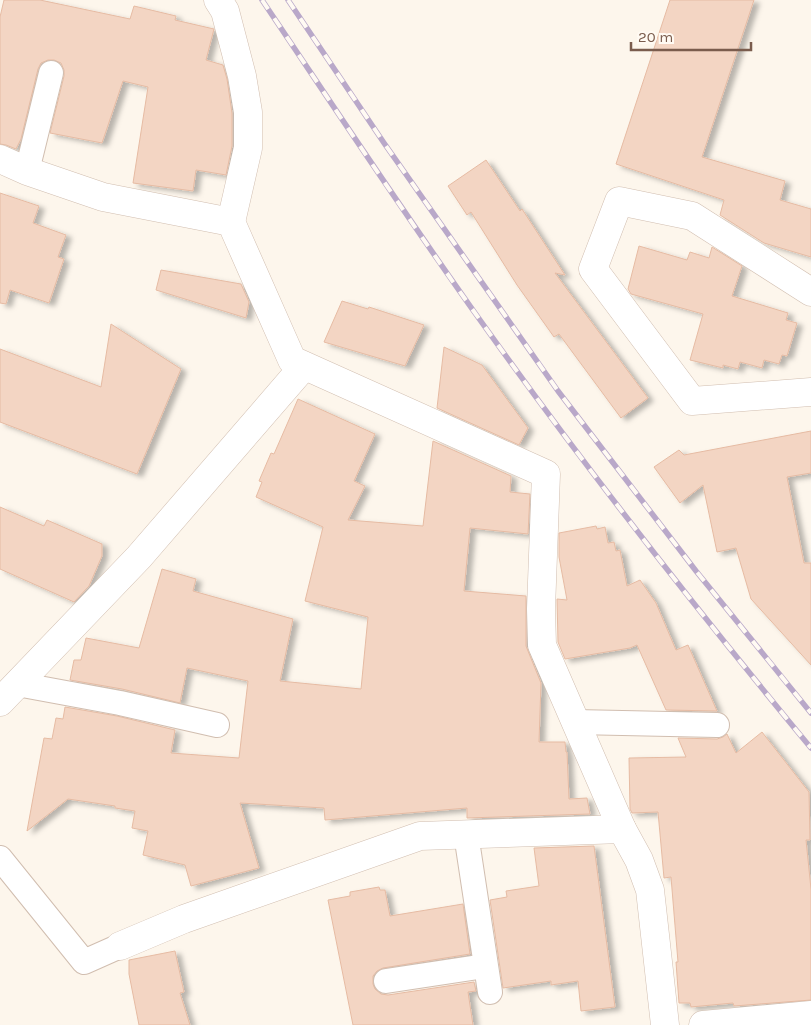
<svg xmlns="http://www.w3.org/2000/svg" width="811" height="1025" font-family="Karla,sans-serif">
	<defs>
		<filter id="shadow"><feDropShadow dx="5.5" dy="3" stdDeviation="2.5" flood-color="#0004"/></filter>
	</defs>
	<rect width="100%" height="100%" fill="#fdf6ec"/>
	<g fill="#f3d5c3" stroke="#e6bba3" filter="url(#shadow)">
		<path d="M4 0H40L130 19 134 6 176 16 175 20 214 29 206 60 223 65 227 79 232 113V146L226 175 196 170 193 191 133 183 148 87 123 81 102 143 50 133 64 76V70L61 63 54 60H48L41 63 38 69 21 139 16 149 6 145 0 144V17Z"/>
		<path d="M670 0H754L702 157 785 181 780 200 811 209V257L764 243 720 215 724 200 616 164Z"/>
		<path d="M486 160 520 211 522 209 565 275 555 273 648 398 621 418 559 334 554 337 517 285 471 212 467 215 448 186Z"/>
		<path d="M0 193 39 206 33 223 66 235 58 257 64 259 49 303 10 290 6 304 0 303Z"/>
		<path d="M639 246 687 260 690 252 709 258 712 247 742 266 732 296 788 313 786 320 797 323 787 356 782 355 779 364 764 360 762 368 740 362 738 369 723 365V368L690 360 703 314 631 294 628 289Z"/>
		<path d="M161 270 241 284 249 302 246 318 156 290Z"/>
		<path d="M342 301 368 309 369 307 424 325 405 366 324 342Z"/>
		<path d="M111 324 181 369 137 474 0 422V349L101 387Z"/>
		<path d="M444 347 482 365 528 428 519 445 437 408Z"/>
		<path d="M298 399 375 434 354 481 365 486 348 520 423 526 433 441 511 476 510 492 530 494 528 534 470 528 464 591 526 596V646L528 651 541 683 539 742H565L566 752H567L569 799 587 798 590 814 467 818V808L325 820 324 808 240 803 259 868 191 886 185 865 143 855 148 831 132 828 135 811 115 808V806L68 799 27 831 44 738 52 739 56 718 63 719 65 707 117 716 175 730 171 753 239 758 248 681 187 668 180 703 122 689 70 680 74 660H81L86 638 139 648 162 569 196 579 193 591 293 619 280 681 361 689 368 617 305 601 323 527 256 497 262 482 259 481 271 453 274 454Z"/>
		<path d="M811 431V473L787 477 804 563H811V665L751 599 736 548 717 552 703 485 680 503 654 467 679 450 684 455Z"/>
		<path d="M0 507 44 526 47 520 102 544V556L89 586 74 602 0 569Z"/>
		<path d="M596 526 597 529 605 527 608 543 614 542 616 551 620 550 627 586 640 580 656 603 676 650 688 645 717 711 666 710 637 645 630 648 565 659 558 642 557 599 567 600 559 557V533Z"/>
		<path d="M762 732 809 792 810 840H806L811 889V1000L734 1006 733 1003 691 1007 690 1003H679L676 962H678L671 877 664 878 658 812 632 813 630 809 629 758 686 757 678 738 717 739 723 737 727 734 736 753Z"/>
		<path d="M594 846 615 1007 581 1011 578 981 551 985V981L503 988 490 900 507 897 506 891 539 886 534 848Z"/>
		<path d="M379 887 380 890H385L390 916 463 904 470 954 383 968 377 971 373 976V984L375 989 381 994 388 995 474 982 476 991 468 992 473 1025H353L328 900 350 896V892Z"/>
		<path d="M175 951 184 992 180 993 190 1025H139L129 974V960Z"/>
	</g>
	<g fill="none" stroke-linecap="round" stroke-linejoin="round">
		<g stroke="#d1beb0" stroke-width="26">
			<g id="service">
				<path d="M27 171 51 73"/>
				<path d="M17 684 120 703 217 725"/>
				<path d="M575 722 717 725"/>
				<path d="M466 834 490 992"/>
				<path d="M0 858 84 962 120 946"/>
				<path d="M386 981 485 966"/>
			</g>
		</g>
		<g stroke="#d1beb0" stroke-width="29">
			<g id="minor">
				<path d="M218 0 225 11 242 76 248 112V148L231 222"/>
				<path d="M0 159 27 171 103 197 231 222 292 360 546 474 541 609 542 645 622 829 639 860 650 890 665 1025"/>
				<path d="M811 292 692 216 619 201 593 269 692 401 811 392"/>
				<path d="M0 702 139 557 304 366"/>
				<path d="M120 946 184 919 420 836 622 829"/>
				<path d="M703 1025 811 1015"/>
			</g>
		</g>
		<use href="#service" stroke="#fff" stroke-width="24"/>
		<use href="#minor" stroke="#fff" stroke-width="28"/>
		<g stroke="#b9a8c9" stroke-width="5.5">
			<g id="rail">
				<path d="M262 0C334 107 405 215 480 320 585 467 696 609 811 748"/>
				<path d="M288 0 384 143 558 391 696 571 811 713"/>
			</g>
		</g>
		<use href="#rail" stroke="#fffaf3" stroke-width="4" stroke-dasharray="11" stroke-linecap="butt"/>
	</g>
	<path d="M631 42v8h120v-8" fill="none" stroke="#7a5c4d" stroke-width="2.5"/>
	<text x="638" y="42" font-size="15" fill="#7a5c4d" stroke="#fffaf3" stroke-width="4" paint-order="stroke">20 m</text>
</svg>
